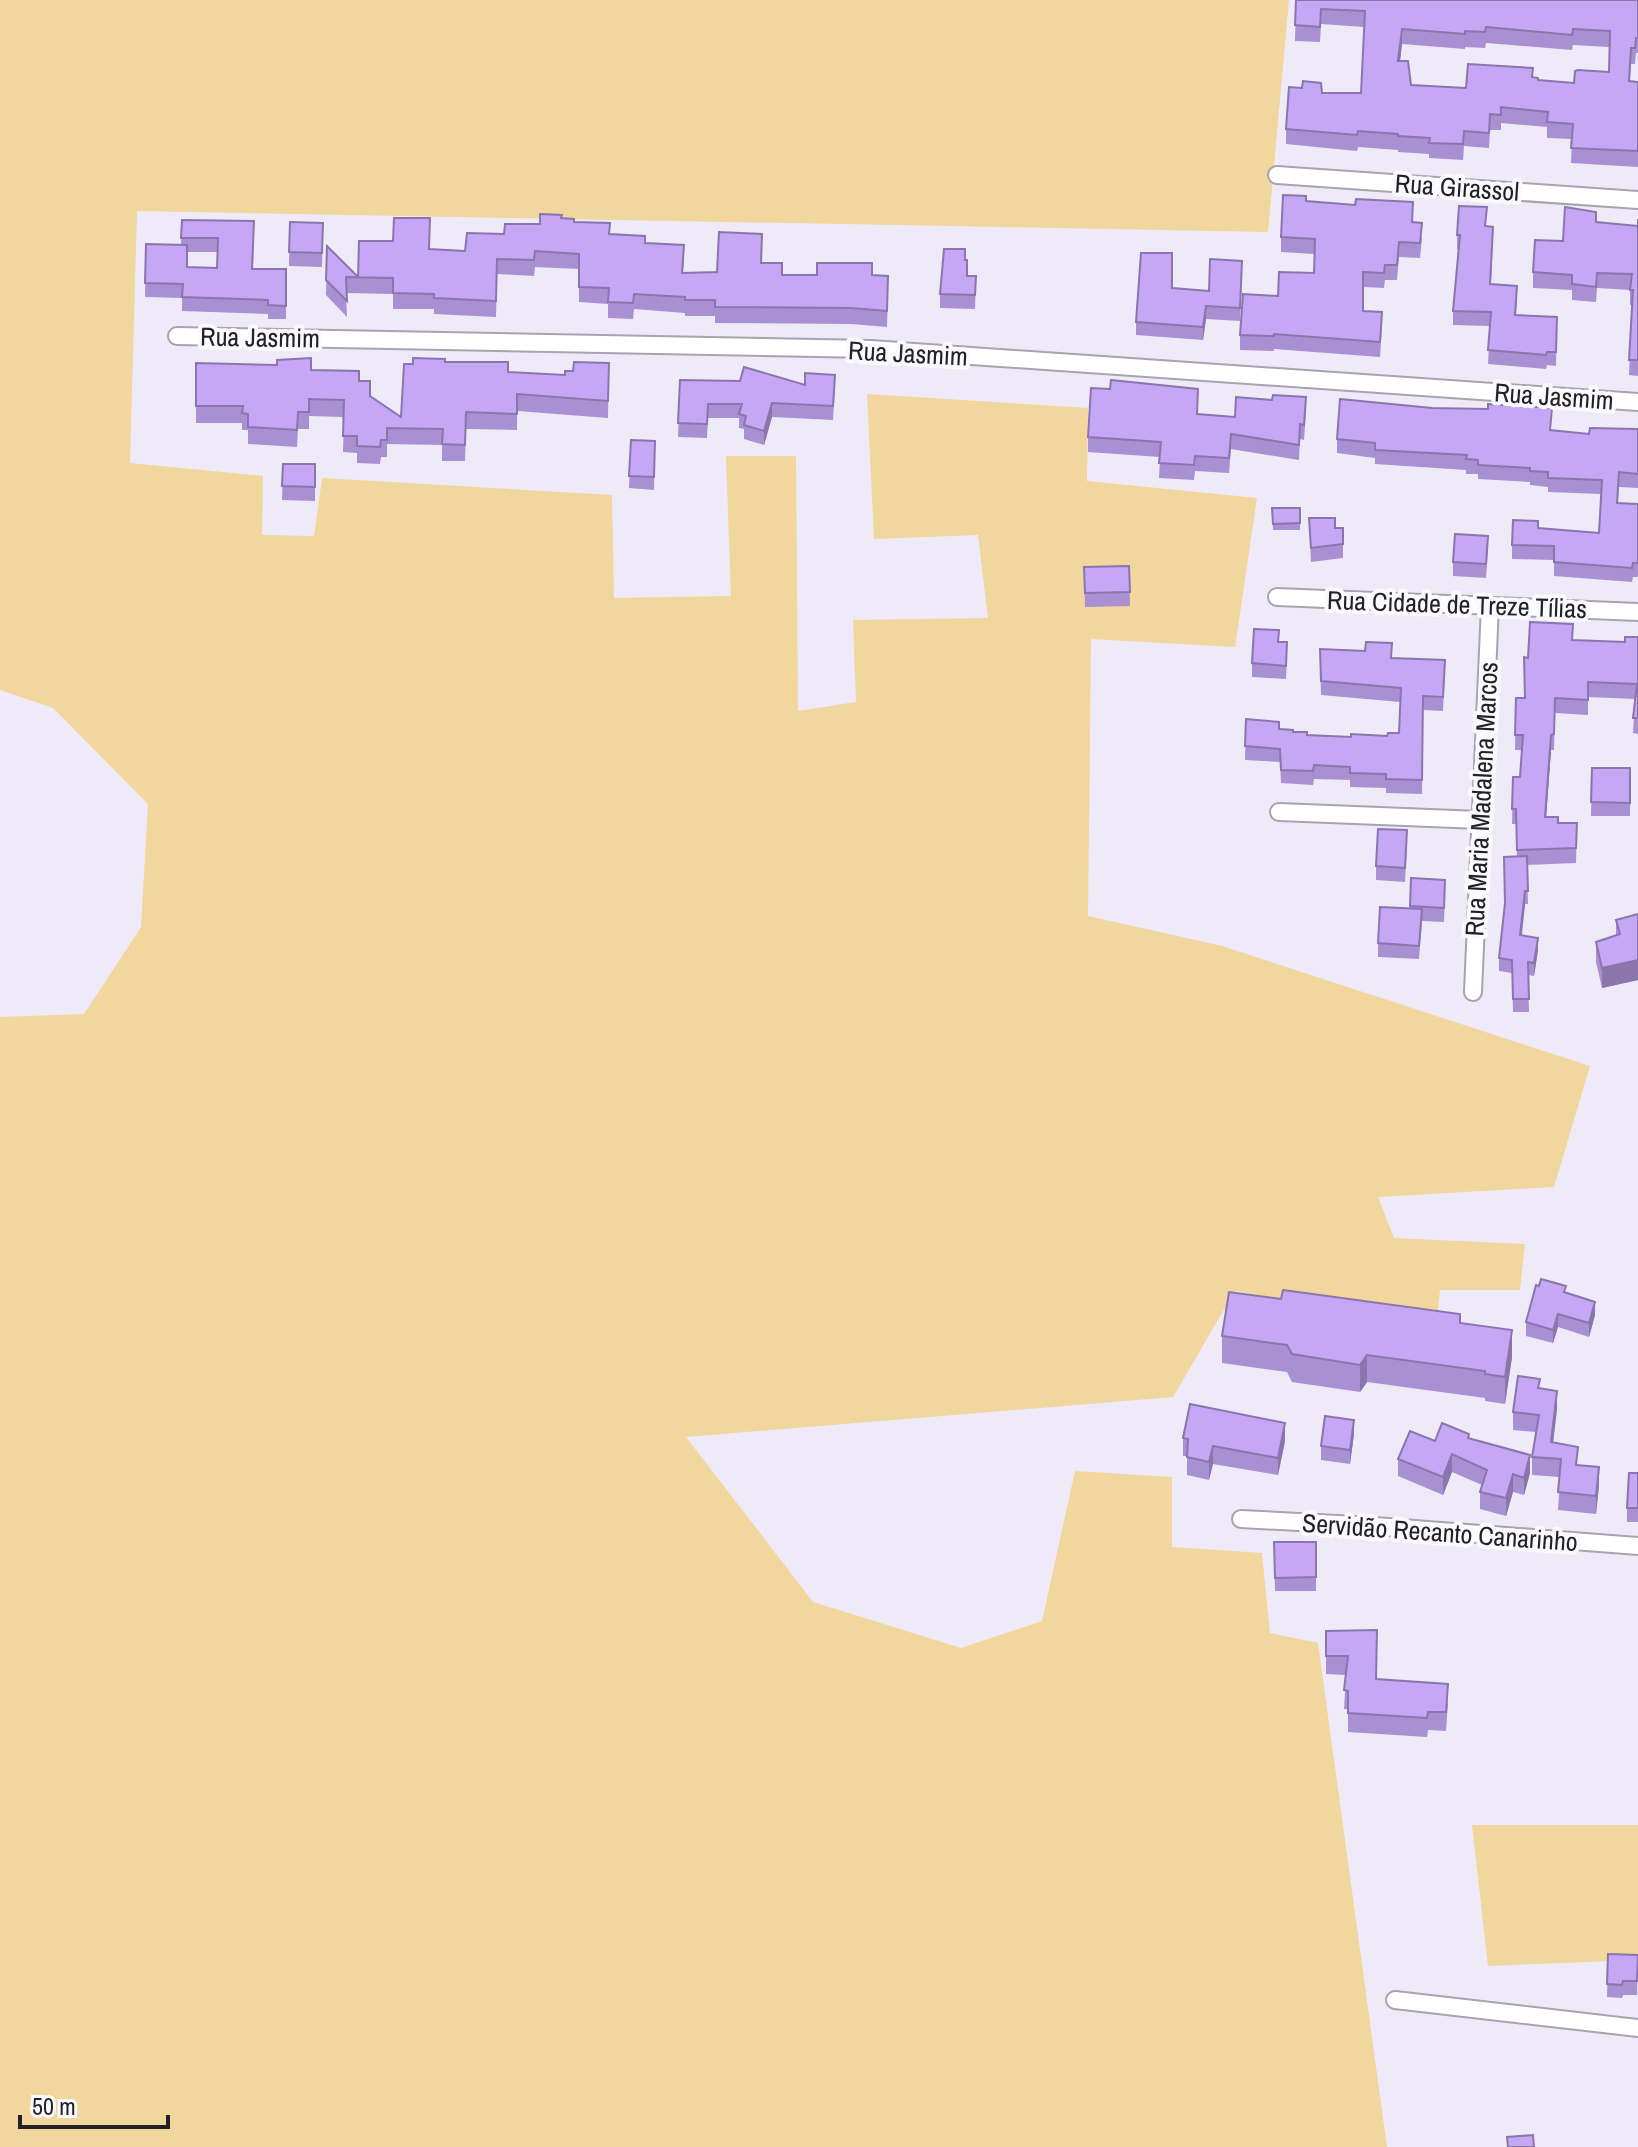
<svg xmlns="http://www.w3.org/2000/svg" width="1638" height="2147" font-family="'Archivo Narrow',sans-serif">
	<rect width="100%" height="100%" fill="#efeaf8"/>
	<g fill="#f1d69e">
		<path d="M0 0H1289L1268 232 137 211 130 463 263 476 262 535 314 536 322 478 612 495 614 598 731 596 726 456H796L798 711 856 702 853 620 988 618 978 535 874 539 867 394 1088 408 1087 481 1257 498 1235 647 1091 639 1088 916 1222 946 1590 1066 1554 1187 1378 1197 1394 1238 1525 1244 1520 1290H1440L1436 1331 1235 1291 1173 1397 686 1437 813 1602 961 1648 1042 1621 1075 1471 1172 1477V1547L1262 1553 1270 1633 1318 1643 1387 2147H0V1017L84 1014 141 927 148 804 53 708 0 690Z"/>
		<path d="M1472 1825H1638V1960L1488 1966Z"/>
	</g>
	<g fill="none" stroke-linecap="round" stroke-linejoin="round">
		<g stroke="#a7a3b0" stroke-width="20">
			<g id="street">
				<path d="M1277 175 1638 200"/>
				<path d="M177 336 871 349 1638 402"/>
				<path d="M1277 597 1638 612"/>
				<path d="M1279 812 1480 820"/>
				<path d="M1473 992 1490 606"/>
				<path d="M1241 1519 1375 1526 1638 1546"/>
				<path d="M1395 2000 1638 2028"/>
			</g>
		</g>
		<use href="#street" stroke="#fff" stroke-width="16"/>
	</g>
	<g fill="#a990d3" fill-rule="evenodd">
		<path d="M1296 0H1638V53H1636L1635 64H1631L1630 81 1638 82V167L1571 163 1572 139 1547 138V127L1501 123V130H1490L1489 148 1464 146 1463 160 1429 158V154L1398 152V150L1358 147 1357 151 1286 144V129L1322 93H1361L1364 27 1321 24 1320 42 1295 41ZM1486 43 1572 50 1573 45 1609 47V72L1574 83 1538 80 1533 77 1466 88 1411 85 1400 61 1402 44 1465 49V47L1485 48Z"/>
		<path d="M1306 201 1413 222 1422 238 1420 258 1399 257 1397 280H1385L1384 288 1363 287V311L1382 327 1380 357 1274 349V351L1240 350V335L1278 296 1314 273V254L1281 252V237Z"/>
		<path d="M562 218 610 234 645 243 684 261 683 273 717 272 762 263 782 275H872L888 291 887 327 851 324 715 323V316H685V313L634 309 633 319 608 318V304L579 302V269L535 267 534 276 497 274 496 317 434 314V309H393V294L346 293 347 317 326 295 327 246 358 277 430 249 465 251 504 234Z"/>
		<path d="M1638 219V376L1629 375 1632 305H1630V290L1597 288 1596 302 1572 300V290L1533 288V272L1563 241 1596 222 1638 226Z"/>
		<path d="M182 220 254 221 253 269H286V319H268V314L182 311V298L145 297 146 244 181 245ZM187 252H217V268L187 267Z"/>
		<path d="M290 222 323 223 322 267 289 266Z"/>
		<path d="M1487 226 1493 240 1491 284 1517 299 1516 315 1557 317 1556 366 1547 365 1546 369 1488 364 1490 326 1453 325V311L1459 249H1457V235Z"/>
		<path d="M965 260 967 276H976L975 309 940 308V294Z"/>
		<path d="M1242 274 1240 321 1206 319 1203 340 1136 335V322L1172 288 1209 291Z"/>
		<path d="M445 362 508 372 565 375 573 371 609 363 608 418 517 411V430L466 429 465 461H442V445L387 444V457H381L380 464 357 463V453L343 452 344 417 309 416V429H298L297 447 248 444V430H242V423H196V363L311 370 359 381 370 396 401 417 413 364Z"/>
		<path d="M680 380 805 385 835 388 833 420 772 417 764 445 744 439V429L739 428V418H708L707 438 678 437Z"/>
		<path d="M1198 404V414L1235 417 1306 412 1304 440 1300 439 1299 460 1231 449 1229 473 1195 471 1194 480 1159 478 1160 457 1088 452V437Z"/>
		<path d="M1638 429V488L1619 487 1618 503 1638 504V577H1633L1632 582 1554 576V560L1512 559V545L1538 528 1599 533 1601 494 1548 492V487L1530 485V482L1478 479V474H1466V470L1375 464V458L1337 453V439L1552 430 1589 434Z"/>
		<path d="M631 440 655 441 654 490 629 488Z"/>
		<path d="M283 464H315V501L282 500Z"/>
		<path d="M1272 508H1300V530H1273Z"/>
		<path d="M1309 518 1335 528H1343V558L1311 562Z"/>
		<path d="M1488 550 1486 578 1453 576V562Z"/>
		<path d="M1129 566 1130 606 1085 607 1084 567Z"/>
		<path d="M1638 637V734L1633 733 1635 699 1588 697V715L1555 713 1554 750H1551L1546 817 1558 823H1577L1576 863 1527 865 1528 904H1525L1522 935 1538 950 1534 976 1528 975 1529 1012H1513L1512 973 1499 971V958L1517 857 1516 824H1512L1513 777H1520L1522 750H1515L1516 698H1524L1528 658 1573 640 1625 642Z"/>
		<path d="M1279 642 1287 656 1286 679 1252 677V663Z"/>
		<path d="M1320 649 1392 658 1445 673 1443 711 1423 710 1422 794 1386 793V788L1350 787V780L1314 779 1313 785 1281 783 1280 762 1245 760 1246 719 1279 729 1307 735 1351 737 1387 736 1399 733 1400 702 1321 695Z"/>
		<path d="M1592 768H1630V816H1591Z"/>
		<path d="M1407 844 1405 882 1376 880V866Z"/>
		<path d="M1411 878 1445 894 1444 922 1422 921 1419 959 1378 957V943L1410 908Z"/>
		<path d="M1638 914V980L1602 988 1596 962V942L1616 935V920Z"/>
		<path d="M1566 1293 1595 1315 1589 1337 1558 1327 1553 1343 1526 1336V1322Z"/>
		<path d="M1460 1323 1512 1357 1505 1404 1485 1401V1398L1367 1382 1360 1392 1292 1382 1287 1372 1222 1363V1336Z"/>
		<path d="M1540 1388 1557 1409 1553 1442 1599 1485 1596 1514 1558 1510 1560 1477 1532 1475V1457L1536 1432 1513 1430V1412Z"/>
		<path d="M1354 1434 1350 1464 1321 1460V1446Z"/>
		<path d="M1183 1438 1285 1441 1278 1475 1213 1464 1209 1480 1187 1475V1456H1183Z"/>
		<path d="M1469 1438 1530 1473 1524 1495 1513 1492 1506 1516 1480 1509V1492L1482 1485 1452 1472 1443 1495 1398 1476V1459L1435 1441Z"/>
		<path d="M1638 1473V1522H1627V1508Z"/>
		<path d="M1274 1542H1316V1591H1275Z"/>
		<path d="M1326 1631 1376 1679 1448 1703 1446 1731 1428 1730 1427 1737 1348 1732V1709H1344L1346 1675 1326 1674Z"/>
		<path d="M1608 1954 1638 1955 1637 1995H1623L1622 1998 1607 1997Z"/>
	</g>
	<g fill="#8a75ac">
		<path d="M1402 29V44L1398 77V61Z"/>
		<path d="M1206 306V319L1203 340V327Z"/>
		<path d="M772 403V417L764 445V431Z"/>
		<path d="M1551 735V750L1545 832V817Z"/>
		<path d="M1525 891V904L1520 948V935Z"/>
		<path d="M1538 938V950L1534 976V963Z"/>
		<path d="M1638 960V980L1602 988V968Z"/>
		<path d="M1595 1302V1315L1589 1337V1323Z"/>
		<path d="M1558 1314V1327L1553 1343V1330Z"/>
		<path d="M1512 1330V1357L1505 1404V1377Z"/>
		<path d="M1367 1355V1382L1360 1392V1365Z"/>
		<path d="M1557 1391V1409L1551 1460V1442Z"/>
		<path d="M1354 1420V1434L1350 1464V1450Z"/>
		<path d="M1285 1423V1441L1278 1475V1458Z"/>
		<path d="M1213 1446V1464L1209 1480V1462Z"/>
		<path d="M1452 1454V1472L1443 1495V1477Z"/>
		<path d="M1530 1455V1473L1524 1495V1478Z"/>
		<path d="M1599 1467V1485L1596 1514V1496Z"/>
		<path d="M1513 1474V1492L1506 1516V1498Z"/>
	</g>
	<g fill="#c5a7f5" stroke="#8a75ac" stroke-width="2" fill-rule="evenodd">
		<path d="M1296 0H1638V38H1636L1635 48H1631L1629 81 1638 82V151L1571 148 1573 124 1547 122 1548 112 1501 107V115L1490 114 1489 133 1464 131 1463 144 1429 143 1430 138 1398 136V134L1358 131 1357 135 1286 129 1289 87 1302 88 1303 81 1321 83 1322 93H1361L1365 11 1321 9 1320 27 1295 25ZM1486 27 1572 35 1573 29 1610 31 1609 72 1578 70 1575 71 1574 83 1538 80V78L1532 77 1533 68 1468 64 1466 88 1411 85 1408 61H1398L1402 29 1465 34V31L1485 32Z"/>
		<path d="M1283 195 1306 196V201L1355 205 1356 199 1413 202 1412 222 1422 223 1420 243 1399 242 1397 265H1385L1384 273 1363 272V311L1382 312 1380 342 1274 334V336L1240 335 1243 294 1278 296 1279 272 1314 273 1315 239 1281 237Z"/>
		<path d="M1459 206 1487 207 1485 226 1493 227 1490 284 1517 286 1515 315 1557 317 1556 352H1547L1546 355 1488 350 1491 312 1453 311 1460 235H1457Z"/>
		<path d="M1565 207 1596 212V222L1638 226V219V360H1629L1633 290H1630L1632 274 1597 273 1596 287 1572 284V275L1533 272 1535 240 1563 241Z"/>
		<path d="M540 214 562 215 561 218 574 219V222L610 223 609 234 645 236V243L684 245 682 273 717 272 719 232 762 234 761 263H782V275H817V263H872V275L888 276 887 311 851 308 715 307V300H685V297L634 294 633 303 608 302 609 288 579 287V254L535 251 534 260 497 259 496 301 434 298V294L393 293V278L346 277 347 301 326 280 327 246 358 277 359 241H393L394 218H430L429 249 465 251 467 233 504 234 505 224H540Z"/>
		<path d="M182 220 254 221 252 269H286V306L268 305V300L182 297 183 284 145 283 146 244 187 245V267L217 268 218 238H181Z"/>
		<path d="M290 222 323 223 322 253 289 252Z"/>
		<path d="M944 249H965V260H967V276H976L975 295 940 294Z"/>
		<path d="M1141 253H1172V288L1209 291 1210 259 1242 261 1240 308 1206 306 1203 327 1136 322Z"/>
		<path d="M311 358V370L359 371V381H370V396L401 417 404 364H413V358L445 359V362H508V372L565 375V371H573L574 362 609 363 608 401 517 394V414L466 412 465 445 442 444 443 429 387 428V440H381L380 447 357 446V436H343L344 400 309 399V412H298L297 430 248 427V414L242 413 243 406H196V363L277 365V360Z"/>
		<path d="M744 367 805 385V373L835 375 833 406 772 403 764 431 744 425 746 416 739 414 742 404H708L707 424 678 423 680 380 740 381Z"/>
		<path d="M1111 380 1198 389 1197 414 1235 417 1236 397 1272 400 1273 395 1306 397 1304 425 1300 424 1299 445 1231 434 1229 458 1195 456 1194 465 1159 463 1161 442 1088 437 1091 388 1110 389Z"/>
		<path d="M1340 399 1432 408 1488 409V404L1552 408 1550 430 1589 434 1590 428 1638 429V474L1619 472 1617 503 1638 504V563H1633L1632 568 1554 562V546L1512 545 1513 520 1538 521V528L1599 533 1602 480 1548 478V472L1530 471V468L1478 465V460L1466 459 1467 455 1375 450V443L1337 439Z"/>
		<path d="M631 440 655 441 654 477 629 476Z"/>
		<path d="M283 464H315V487L282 486Z"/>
		<path d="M1272 508H1300V523L1273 524Z"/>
		<path d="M1309 518H1335V528H1343V544L1311 548Z"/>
		<path d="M1455 534 1488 536 1486 564 1453 562Z"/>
		<path d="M1129 566 1130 592 1085 593 1084 567Z"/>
		<path d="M1530 622 1573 624 1572 640 1625 642V637H1638V718H1633L1637 684 1588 682V700L1555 698 1554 734 1551 735 1545 817H1558V823H1577L1576 848 1517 850 1516 809H1512L1513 777H1520L1523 735H1515L1516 698H1525L1524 657 1528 658Z"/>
		<path d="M1254 629 1279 630 1278 642H1287L1286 666 1252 663Z"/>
		<path d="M1366 642 1392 643 1391 658 1445 660 1443 697 1423 696 1422 780 1386 779V774L1350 773V767L1314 765 1313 771 1281 770 1280 749 1245 746 1246 719 1279 722V729L1293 730V732H1307V735L1351 737V734L1387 736 1388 733H1399L1401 688 1321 681 1320 649 1365 651Z"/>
		<path d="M1592 768H1630V803L1591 802Z"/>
		<path d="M1378 829 1407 830 1405 868 1376 866Z"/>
		<path d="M1527 856 1528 891H1525L1520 935 1538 938 1534 963 1528 962 1529 999H1513L1512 960 1499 958 1505 903 1504 857Z"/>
		<path d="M1411 878 1445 880 1444 908 1410 906Z"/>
		<path d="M1380 907 1422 909 1419 946 1378 943Z"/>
		<path d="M1638 914V960L1602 968 1596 942 1620 934 1616 920Z"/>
		<path d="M1541 1279 1566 1286 1564 1292 1595 1302 1589 1323 1558 1314 1553 1330 1526 1322 1536 1285 1539 1286Z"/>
		<path d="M1283 1290 1460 1314V1323L1512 1330 1505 1377 1485 1374V1371L1367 1355 1360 1365 1292 1354 1287 1345 1222 1336 1229 1292 1281 1299Z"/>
		<path d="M1518 1376 1540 1379 1538 1388 1557 1391 1551 1442 1578 1447 1576 1465 1599 1467 1596 1496 1558 1492 1561 1459 1532 1457 1539 1415 1513 1412Z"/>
		<path d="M1190 1404 1285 1423 1278 1458 1213 1446 1209 1462 1187 1457 1188 1439 1183 1438Z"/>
		<path d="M1325 1416 1354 1420 1350 1450 1321 1446Z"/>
		<path d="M1442 1423 1469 1434 1468 1438 1530 1455 1524 1478 1513 1474 1506 1498 1480 1492 1487 1470 1452 1454 1443 1477 1398 1459 1410 1431 1435 1441Z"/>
		<path d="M1629 1473H1638V1508H1627Z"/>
		<path d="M1274 1542H1316V1577L1275 1578Z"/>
		<path d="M1377 1630 1376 1679 1448 1684 1446 1712H1428L1427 1718 1348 1713V1691L1344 1690 1348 1656H1326V1631Z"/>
		<path d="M1608 1954 1638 1955 1637 1981H1623L1622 1985 1607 1984Z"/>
		<path d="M1533 2135 1534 2147H1508L1507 2137Z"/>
	</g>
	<g text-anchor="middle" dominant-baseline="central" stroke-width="8" stroke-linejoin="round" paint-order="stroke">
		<g font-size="26" fill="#232126" stroke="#faf9fe">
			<text transform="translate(1457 187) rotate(4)">Rua Girassol</text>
			<text transform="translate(260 337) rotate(1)">Rua Jasmim</text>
			<text transform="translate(908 353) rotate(3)">Rua Jasmim</text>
			<text transform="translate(1554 396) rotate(4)">Rua Jasmim</text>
			<text transform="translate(1457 604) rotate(2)">Rua Cidade de Treze Tílias</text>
			<text transform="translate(1481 799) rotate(-87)">Rua Maria Madalena Marcos</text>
			<text transform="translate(1440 1532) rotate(4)">Servidão Recanto Canarinho</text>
		</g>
	</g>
	<path d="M20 2115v12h148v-12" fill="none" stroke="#232126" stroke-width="4"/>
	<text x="32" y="2115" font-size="24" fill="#232126" stroke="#faf9fe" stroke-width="6" paint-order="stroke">50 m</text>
</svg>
